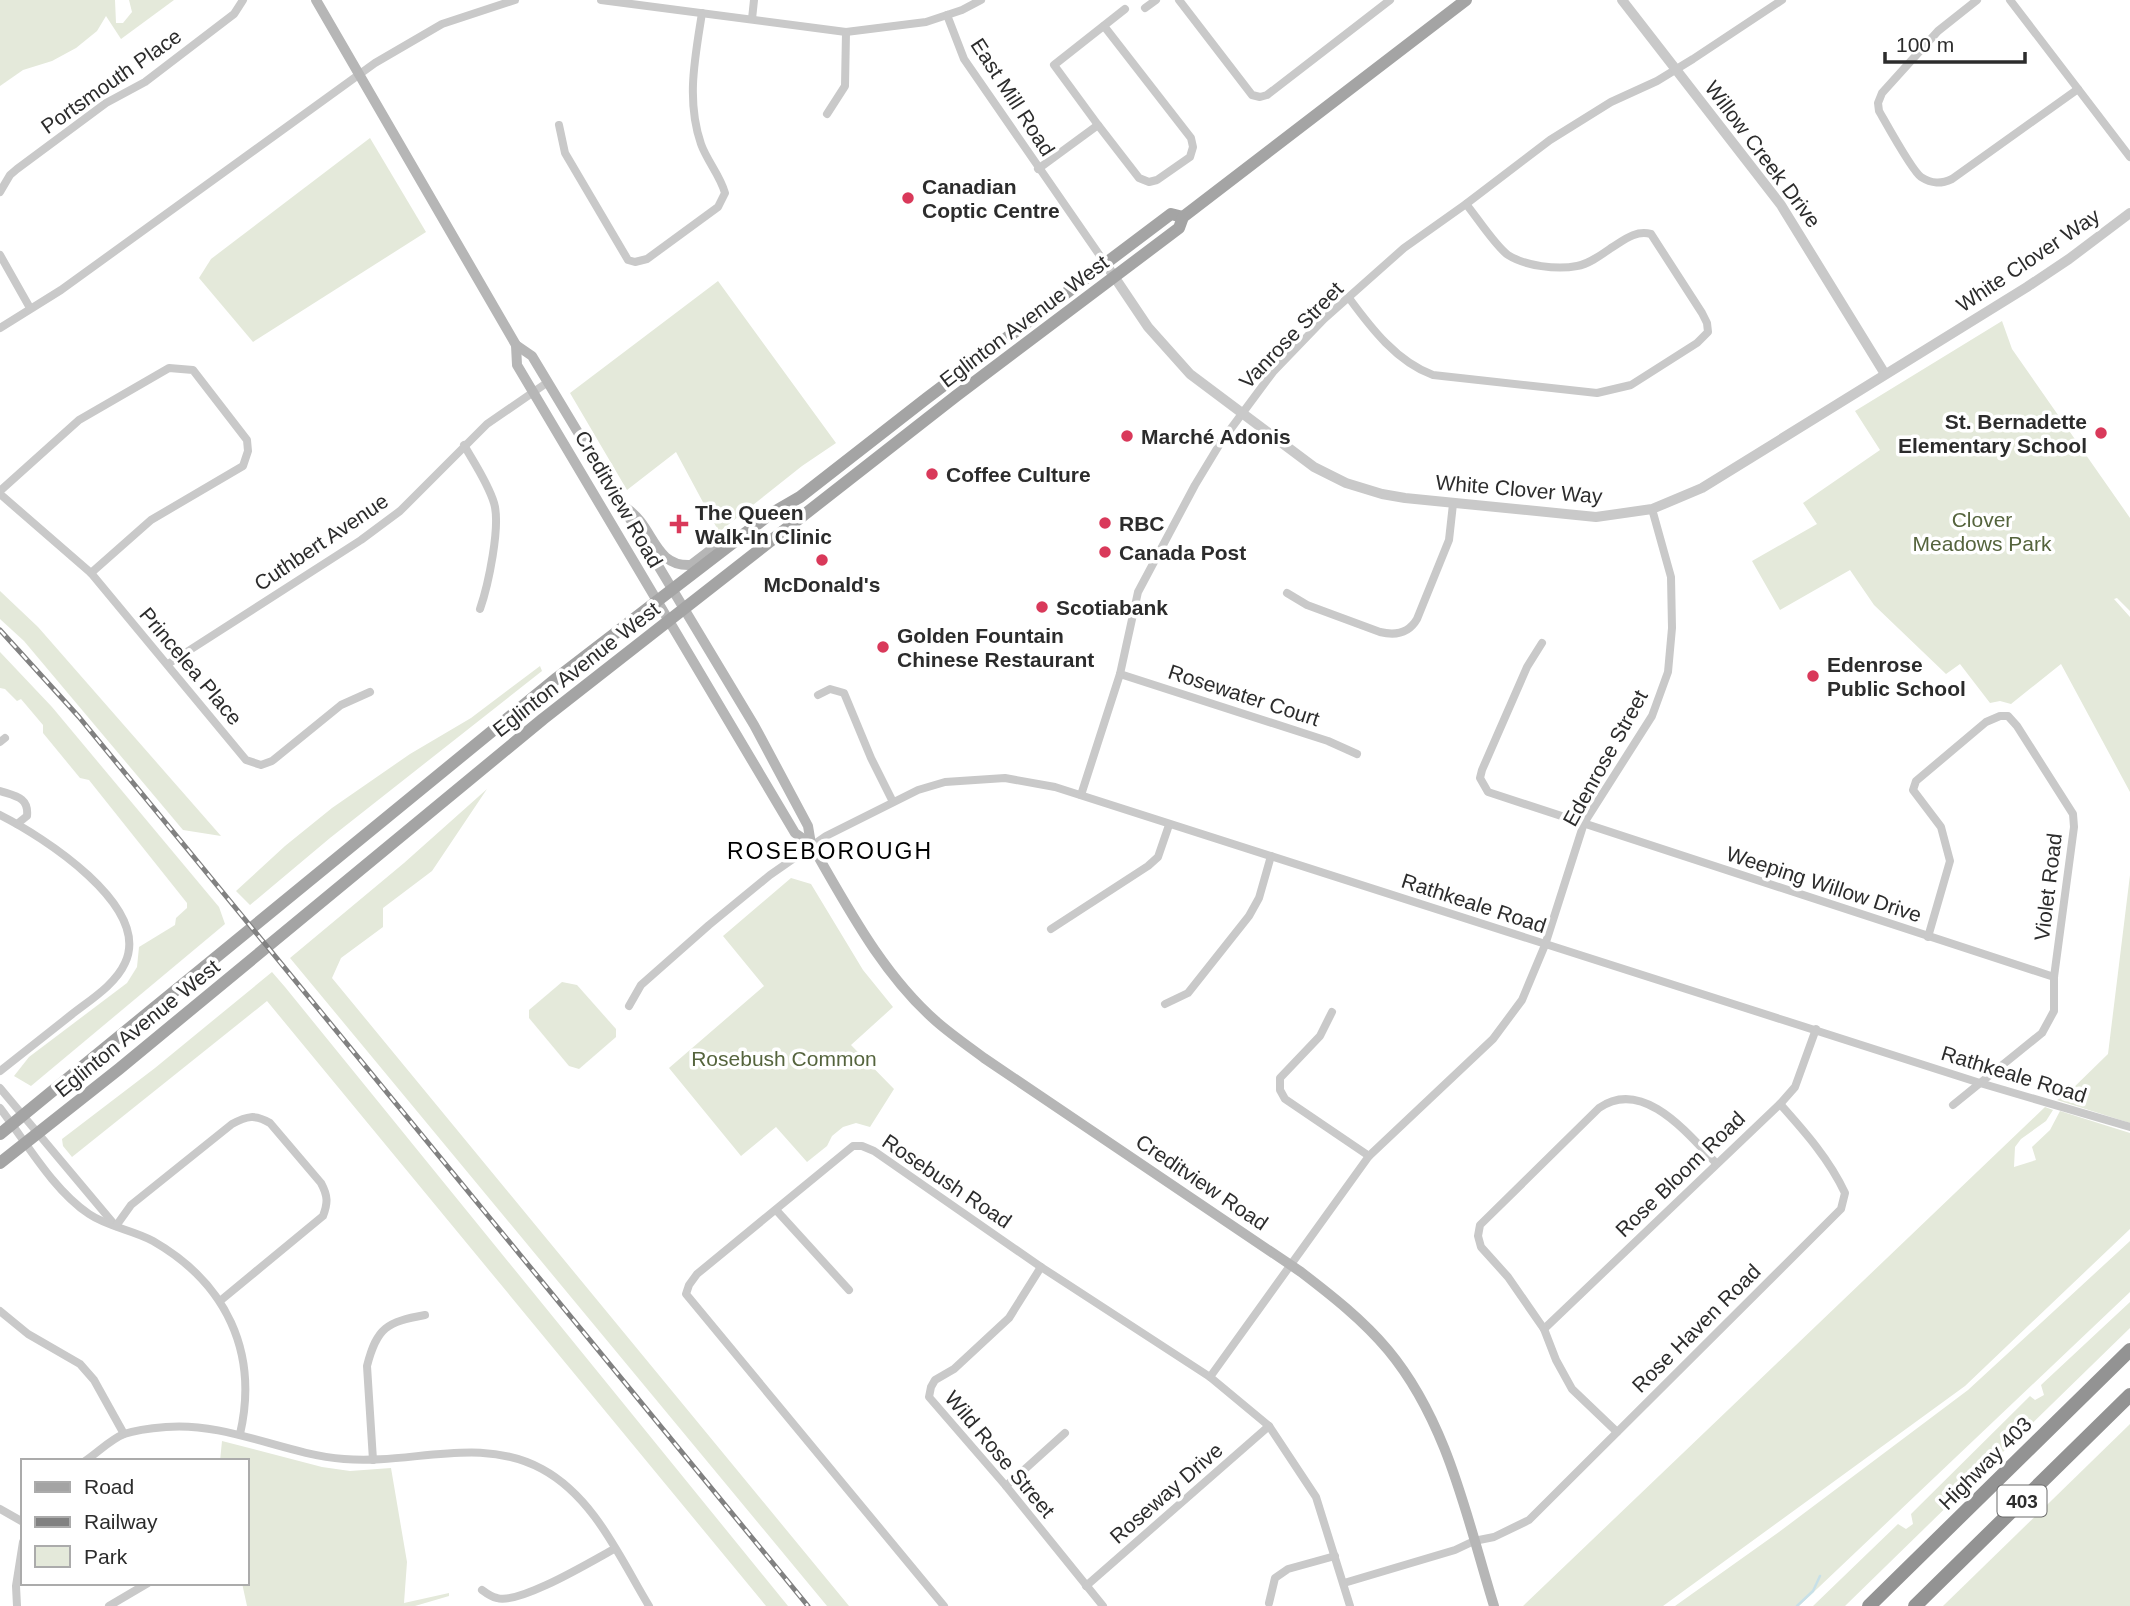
<svg xmlns="http://www.w3.org/2000/svg" width="2130" height="1606" font-family="Arial,sans-serif">
	<rect width="100%" height="100%" fill="#fff"/>
	<g fill="#e4e9da">
		<path d="M0 0H115L116 23H123L132 12 129 0H174L121 39 106 16 97 31 76 48 52 61 23 70 0 86Z"/>
		<path d="M370 138 426 232 253 342 199 278 211 259Z"/>
		<path d="M718 281 836 443 802 466 719 532 676 452 627 490 570 393Z"/>
		<path d="M2002 321 2012 349 2130 518V611L2117 598 2114 599 2130 617V792L2061 664 2011 704 2000 701 1990 703 1960 664 1946 674 1874 605 1850 570 1780 610 1752 561 1817 524 1803 503 1880 450 1855 411Z"/>
		<path d="M0 591 38 627 221 836 183 830 24 641 0 619Z"/>
		<path d="M0 652 52 707 219 907 225 924 31 1086 14 1076 29 1057 127 983 137 967 139 947 175 925 176 918 187 908V903L89 780 80 778 43 733V725L21 699 17 701 5 689 0 688Z"/>
		<path d="M540 666 542 671 330 838 250 905 236 891 285 846 332 808 410 754 471 718Z"/>
		<path d="M487 789 432 871 383 908V927L341 958 332 978 849 1606H827L290 958 404 863Z"/>
		<path d="M2130 875V1123L2057 1100 2066 1095 2108 1054Z"/>
		<path d="M791 878 811 884 863 970 893 1007 851 1045 894 1089 870 1127 856 1123 843 1127 832 1136 827 1146 807 1162 776 1127 741 1156 669 1068 764 986 723 936Z"/>
		<path d="M272 972 285 987 788 1606H766L267 1001 72 1157 63 1146 62 1139 155 1068Z"/>
		<path d="M562 982 577 985 616 1029V1037L579 1069 569 1066 529 1018V1010Z"/>
		<path d="M2045 1107 2053 1110 2046 1121 2021 1139 2015 1147 2014 1167 2036 1160 2032 1147 2050 1130 2060 1111 2130 1133V1229L1965 1386 1663 1606H1523Z"/>
		<path d="M2130 1241V1292L1799 1606H1675L1779 1532 1968 1390Z"/>
		<path d="M2130 1302V1328L1845 1606H1813L1898 1524 1906 1529 1913 1524 1911 1514 2030 1396 2035 1400 2044 1395 2041 1385Z"/>
		<path d="M2130 1424V1606H1943Z"/>
		<path d="M222 1441 322 1467 350 1471 391 1468 407 1562 404 1603 449 1593V1596L415 1606H247L242 1583H247V1461H220Z"/>
	</g>
	<g fill="none" stroke-linecap="round" stroke-linejoin="round">
		<path stroke="#c7e0e8" stroke-width="2.5" d="M1797 1606 1813 1591 1820 1576"/>
		<g stroke="#c9c9c9" stroke-width="8">
			<path d="M601 0 846 32 926 22 962 10 981 0"/>
			<path d="M1179 0 1252 95 1260 97 1267 95 1390 0"/>
			<path d="M1977 0 1938 31 1882 93 1878 103 1879 111C1886 123 1912 171 1921 177 1932 184 1941 184 1952 179L2078 89"/>
			<path d="M2010 0 2130 157"/>
			<path d="M1145 8 1156 0"/>
			<path d="M947 15 964 59 1105 263"/>
			<path d="M752 19 754 0"/>
			<path d="M827 114 845 86 846 32"/>
			<path d="M559 125 565 153 628 260 635 262 647 259 718 207 725 193C720 175 707 161 701 144 686 100 695 58 702 13"/>
			<path d="M1098 125 1054 65 1125 9"/>
			<path d="M1038 169 1098 125 1139 178 1149 182 1157 180 1190 157 1193 147 1191 138 1104 26"/>
			<path d="M0 192 10 175 17 169 106 103 145 82 234 14 243 0"/>
			<path d="M0 255 30 308"/>
			<path d="M1349 298C1371 328 1397 362 1433 375L1597 393 1631 385 1697 343 1708 332 1707 323 1702 313 1651 234C1635 230 1624 240 1611 248 1601 255 1589 264 1577 266 1557 270 1525 266 1508 255 1496 247 1476 216 1466 204"/>
			<path d="M0 328 61 290 375 63 442 24 515 0"/>
			<path d="M464 445C474 463 488 483 494 503 501 526 488 586 480 609"/>
			<path d="M0 491 79 420 169 368 193 370 247 440 248 451 243 466 151 520 91 573"/>
			<path d="M0 494 91 573 246 760 261 765 272 761 341 705 370 692"/>
			<path d="M1287 593 1307 605 1380 632C1396 636 1409 633 1417 619L1449 540 1453 504"/>
			<path d="M1542 643 1527 667 1482 770 1480 778 1488 792 2054 977"/>
			<path d="M168 664 361 540 400 511 487 424 548 382"/>
			<path d="M1120 674 1328 741 1357 754"/>
			<path d="M818 695 830 689 844 693 871 758 893 802"/>
			<path d="M0 742 5 738"/>
			<path d="M0 791C15 796 29 797 27 816L17 824"/>
			<path d="M1081 795 1120 674 1138 592 1195 485 1221 442 1273 372 1324 319 1404 248 1466 204 1550 140 1611 102 1657 81 1693 59 1782 0"/>
			<path d="M0 815C42 836 152 906 125 963 115 985 90 1000 71 1015 48 1033 24 1052 0 1071"/>
			<path d="M1051 929 1148 866 1158 857 1169 825"/>
			<path d="M1928 937 1950 861 1941 827 1913 790 1916 781 1986 722 2000 716H2008L2017 726 2073 814 2074 827 2054 977V1011L2042 1033 1953 1105"/>
			<path d="M1165 1004 1188 993 1249 916 1259 898 1271 856"/>
			<path d="M629 1006 641 985 709 925 770 875 826 836 918 790 945 782 1005 778 1055 787 1980 1083 2130 1127"/>
			<path d="M1332 1012 1320 1036 1280 1078V1090L1285 1099 1369 1156"/>
			<path d="M0 1088 114 1224"/>
			<path d="M0 1108C26 1142 53 1190 89 1214 108 1227 133 1230 153 1241 226 1283 259 1352 240 1434"/>
			<path d="M777 1211 849 1290"/>
			<path d="M116 1226 131 1205 232 1124C247 1116 255 1114 270 1123L321 1183C328 1196 328 1203 323 1216L220 1301"/>
			<path d="M1041 1267 1009 1318 954 1369 935 1380 931 1387 929 1397 1006 1486 1103 1606"/>
			<path d="M0 1311 28 1334 80 1364 94 1380 124 1434"/>
			<path d="M1544 1329 1780 1104 1795 1087 1816 1029"/>
			<path d="M1210 1377 1369 1156 1493 1039 1522 1000 1545 945 1584 823 1652 716 1668 672 1672 628 1671 577 1652 509"/>
			<path d="M1617 1432 1572 1389 1556 1360 1544 1329 1508 1277 1481 1247 1478 1236 1480 1225 1599 1108C1643 1077 1688 1134 1716 1163"/>
			<path d="M373 1460 367 1366C377 1327 387 1322 425 1315"/>
			<path d="M85 1461C97 1453 111 1439 124 1434 136 1430 154 1428 166 1427 228 1422 283 1454 344 1459 411 1465 479 1435 542 1469 594 1497 620 1558 649 1606"/>
			<path d="M1006 1486 1065 1433"/>
			<path d="M0 1509 23 1522"/>
			<path d="M1344 1583 1455 1550 1474 1541 1494 1537 1529 1520 1841 1209 1845 1193C1829 1159 1805 1132 1780 1104"/>
			<path d="M1086 1586 1269 1426"/>
			<path d="M482 1590C486 1593 492 1597 497 1598 519 1605 592 1561 614 1549"/>
			<path d="M1269 1603 1275 1578 1288 1569 1335 1556"/>
			<path d="M17 1606 16 1586 23 1542"/>
			<path d="M109 1606 148 1583"/>
			<path d="M944 1606 686 1294 689 1285 697 1274 853 1146H862L874 1151 1041 1267 1210 1377 1269 1426 1316 1497 1350 1606"/>
		</g>
		<g stroke="#c9c9c9" stroke-width="10">
			<path d="M1622 0 1781 205 1885 374"/>
			<path d="M1105 263 1148 327 1190 374 1314 467 1346 483 1382 494 1405 498 1596 517 1652 509 1702 488 2027 287 2069 259 2130 213"/>
		</g>
		<g stroke="#b6b6b6" stroke-width="10">
			<path d="M316 0 516 345 532 356 754 725 808 826 811 844C847 906 882 974 937 1022 952 1035 968 1046 984 1058L1301 1272C1331 1295 1363 1320 1388 1350 1448 1422 1467 1519 1494 1606"/>
			<path d="M516 345 517 365 795 833 811 844"/>
			<path d="M626 508C655 527 653 567 691 565L725 539 735 541"/>
		</g>
		<g stroke="#a4a4a4" stroke-width="12">
			<path d="M0 1134 557 678 769 515 800 497 927 398 1171 214 1183 217"/>
			<path d="M0 1163 119 1069 543 719 956 396 1179 228 1183 217 1466 0"/>
		</g>
		<g stroke="#939393" stroke-width="14">
			<path d="M1869 1606 2130 1350"/>
			<path d="M1915 1606 2130 1395"/>
		</g>
		<g stroke="#818181" stroke-width="5">
			<path id="rail" d="M0 630 79 717 808 1606"/>
		</g>
		<use href="#rail" stroke="#fff" stroke-width="2.5" stroke-dasharray="8" stroke-linecap="butt"/>
	</g>
	<g fill="#d9395a" stroke="#fff" stroke-width="2.5">
		<circle cx="908" cy="198" r="7"/>
		<circle cx="2101" cy="433" r="7"/>
		<circle cx="1127" cy="436" r="7"/>
		<circle cx="932" cy="474" r="7"/>
		<circle cx="1105" cy="523" r="7"/>
		<path d="M675.5 513.5h7v7h7v7h-7v7h-7v-7h-7v-7h7z"/>
		<circle cx="1105" cy="552" r="7"/>
		<circle cx="822" cy="560" r="7"/>
		<circle cx="1042" cy="607" r="7"/>
		<circle cx="883" cy="647" r="7"/>
		<circle cx="1813" cy="676" r="7"/>
	</g>
	<g text-anchor="middle" dominant-baseline="central" stroke-width="7" stroke-linejoin="round" paint-order="stroke">
		<rect fill="#fff" stroke="#6b6b6b" stroke-width="2" x="1997.5" y="1485.5" width="49" height="31" rx="5"/>
		<g font-size="19" font-weight="bold" fill="#2c2c2c">
			<text x="2022" y="1501">403</text>
		</g>
		<g font-size="21" fill="#2c2c2c" stroke="#fff">
			<text transform="translate(111 81) rotate(-35)">Portsmouth Place</text>
			<text transform="translate(1013 97) rotate(57)">East Mill Road</text>
			<text transform="translate(1763 154) rotate(53)">Willow Creek Drive</text>
			<text transform="translate(2028 260) rotate(-34)">White Clover Way</text>
			<text transform="translate(1024 321) rotate(-37)">Eglinton Avenue West</text>
			<text transform="translate(1291 335) rotate(-46)">Vanrose Street</text>
			<text transform="translate(1519 489) rotate(5)">White Clover Way</text>
			<text transform="translate(619 499) rotate(60)">Creditview Road</text>
			<text transform="translate(321 542) rotate(-34)">Cuthbert Avenue</text>
			<text transform="translate(191 666) rotate(50)">Princelea Place</text>
			<text transform="translate(576 669) rotate(-38)">Eglinton Avenue West</text>
			<text transform="translate(1244 695) rotate(18)">Rosewater Court</text>
			<text transform="translate(1605 758) rotate(-61)">Edenrose Street</text>
			<text transform="translate(1824 884) rotate(18)">Weeping Willow Drive</text>
			<text transform="translate(2048 887) rotate(-83)">Violet Road</text>
			<text transform="translate(1474 903) rotate(18)">Rathkeale Road</text>
			<text transform="translate(137 1028) rotate(-39)">Eglinton Avenue West</text>
			<text transform="translate(2014 1074) rotate(17)">Rathkeale Road</text>
			<text transform="translate(1680 1174) rotate(-44)">Rose Bloom Road</text>
			<text transform="translate(947 1181) rotate(34)">Rosebush Road</text>
			<text transform="translate(1202 1182) rotate(34)">Creditview Road</text>
			<text transform="translate(1696 1328) rotate(-45)">Rose Haven Road</text>
			<text transform="translate(1000 1454) rotate(50)">Wild Rose Street</text>
			<text transform="translate(1985 1463) rotate(-45)">Highway 403</text>
			<text transform="translate(1166 1493) rotate(-41)">Roseway Drive</text>
		</g>
		<g font-size="21" font-weight="bold" fill="#2c2c2c" stroke="#fff" text-anchor="start">
			<text x="922" y="186">Canadian<tspan x="922" dy="24">Coptic Centre</tspan></text>
			<text x="2087" y="421" text-anchor="end">St. Bernadette<tspan x="2087" dy="24">Elementary School</tspan></text>
			<text x="1141" y="436">Marché Adonis</text>
			<text x="946" y="474">Coffee Culture</text>
			<text x="695" y="512">The Queen<tspan x="695" dy="24">Walk-In Clinic</tspan></text>
			<text x="1119" y="523">RBC</text>
			<text x="1119" y="552">Canada Post</text>
			<text x="822" y="584" text-anchor="middle">McDonald's</text>
			<text x="1056" y="607">Scotiabank</text>
			<text x="897" y="635">Golden Fountain<tspan x="897" dy="24">Chinese Restaurant</tspan></text>
			<text x="1827" y="664">Edenrose<tspan x="1827" dy="24">Public School</tspan></text>
		</g>
		<g font-size="21" fill="#55643d" stroke="#fff">
			<text x="1982" y="519">Clover<tspan x="1982" dy="24">Meadows Park</tspan></text>
			<text x="784" y="1058">Rosebush Common</text>
		</g>
		<g font-size="23" letter-spacing="2" fill="#000" stroke="#fff">
			<text x="830" y="851">ROSEBOROUGH</text>
		</g>
	</g>
	<rect x="21" y="1459" width="228" height="126" fill="#ffffff" stroke="#ababab" stroke-width="2"/>
	<rect x="35" y="1482" width="35" height="10" fill="#a4a4a4" stroke="#ababab" stroke-width="2"/>
	<text x="84" y="1494" font-size="21" fill="#2c2c2c">Road</text>
	<rect x="35" y="1517" width="35" height="10" fill="#818181" stroke="#ababab" stroke-width="2"/>
	<text x="84" y="1529" font-size="21" fill="#2c2c2c">Railway</text>
	<rect x="35" y="1546" width="35" height="21" fill="#e4e9da" stroke="#ababab" stroke-width="2"/>
	<text x="84" y="1564" font-size="21" fill="#2c2c2c">Park</text>
	<path d="M1885 52v10h140v-10" fill="none" stroke="#2c2c2c" stroke-width="3.5"/>
	<text x="1896" y="52" font-size="21" fill="#2c2c2c" stroke="#ffffff" stroke-width="5" paint-order="stroke">100 m</text>
</svg>
